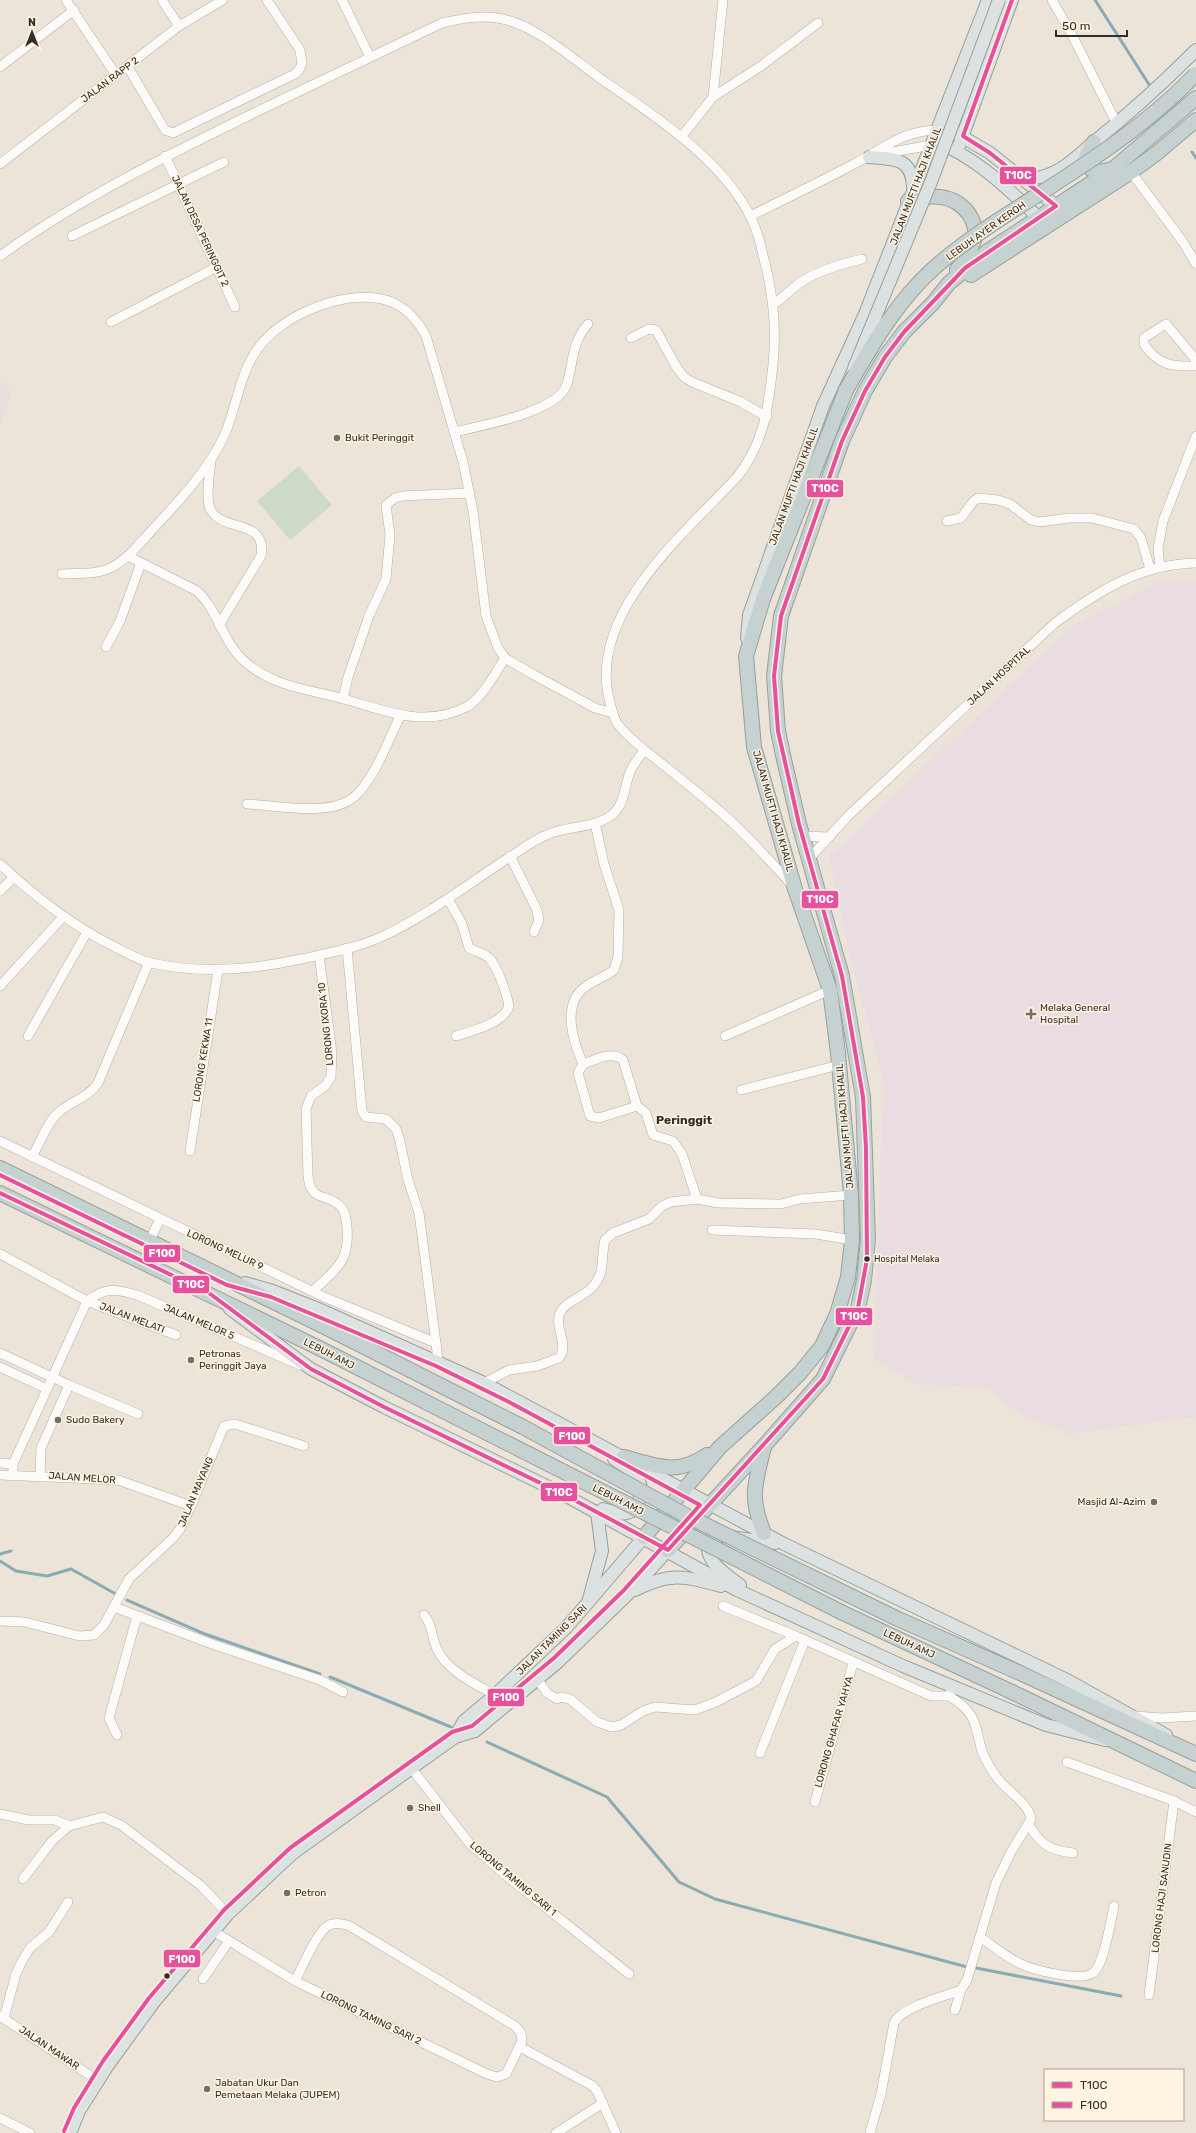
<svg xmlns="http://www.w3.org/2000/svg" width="1196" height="2133" font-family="Rubik,sans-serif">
	<rect width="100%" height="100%" fill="#ece4d8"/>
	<g fill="#eadde1">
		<path d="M0 379 11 393 0 427Z"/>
		<path d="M1161 580H1196V1417L1069 1434 1024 1416 985 1388 914 1384 874 1358 883 1082 848 946 829 858 1069 628Z"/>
	</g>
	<path fill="#cddaca" d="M299 466 332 505 290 540 257 501Z"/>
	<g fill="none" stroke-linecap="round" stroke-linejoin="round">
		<g stroke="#89abb4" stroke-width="3">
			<path d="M1095 0 1150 86"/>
			<path d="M1192 152 1196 158"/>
			<path d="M0 1554 11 1551"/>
			<path d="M0 1561 16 1571 47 1576 71 1569 114 1593"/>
			<path d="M127 1600 205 1634 320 1674"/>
			<path d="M330 1677 451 1727"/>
			<path d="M487 1742 607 1797 679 1882 715 1899 967 1967"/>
			<path d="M976 1968 1121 1996"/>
		</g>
		<g stroke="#b6b0a6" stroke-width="10">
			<g id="minor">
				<path d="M66 0 116 75"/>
				<path d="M162 0 179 26"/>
				<path d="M342 0 370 57"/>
				<path d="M1052 0 1071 33 1117 124"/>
				<path d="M0 67 74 10"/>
				<path d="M128 67 165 130 173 133 295 74 299 70 302 64 300 50 267 0"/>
				<path d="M713 97 723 0"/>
				<path d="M682 136 713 97 761 66 818 23"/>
				<path d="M876 155 931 145"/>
				<path d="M165 156 235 307"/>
				<path d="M0 164 179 26 223 0"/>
				<path d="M1131 172 1183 242 1196 264"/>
				<path d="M750 216C785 199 820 182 854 164 886 148 900 131 938 130"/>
				<path d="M72 236 224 162"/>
				<path d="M0 256C80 198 168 155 256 112 318 82 380 53 442 23 460 19 478 15 497 18 532 22 573 59 601 79 654 115 734 167 756 230 761 243 763 257 767 271 774 305 776 331 773 365 768 409 765 440 738 476 687 531 592 609 608 694 610 703 612 714 617 723 626 736 640 746 652 756 676 775 700 794 723 814 748 836 770 861 792 885"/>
				<path d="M774 304C782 298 790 291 798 284 816 271 841 264 862 259"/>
				<path d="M111 322 217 267"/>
				<path d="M631 338 649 329 656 330 677 368 684 377 692 382 741 402 767 417"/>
				<path d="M1196 360 1166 324 1144 338C1143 345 1146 347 1150 352 1164 367 1177 366 1196 366"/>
				<path d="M454 432C480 426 559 412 567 384 573 364 572 341 588 324"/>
				<path d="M211 460C210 473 204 502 212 512 226 532 267 519 261 556L219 625"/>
				<path d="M947 521 961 518 973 502 978 498 998 500 1010 504 1031 520 1039 522 1070 518H1092L1134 529 1141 538 1150 569"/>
				<path d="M128 556 197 591C218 610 222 641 244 661 273 687 308 689 344 699 387 711 425 729 468 706 482 698 496 672 505 658"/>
				<path d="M1160 567 1158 548 1163 521 1196 436"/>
				<path d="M62 574C76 573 96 575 110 568 127 560 139 544 152 530 179 501 208 471 225 434 237 405 240 372 259 347 283 314 349 287 389 301 406 307 418 321 426 336L463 462 473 511 486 616 498 648 505 658 534 675 595 708 613 713"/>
				<path d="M106 647 120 621 141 563"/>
				<path d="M343 699 348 677 369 616 386 579 390 535 386 505 395 498 402 496 470 493"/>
				<path d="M247 804C275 805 325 816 350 800 372 786 389 739 400 716"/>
				<path d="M595 823 604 864 619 910 618 957 614 970C605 977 594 980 585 987 561 1005 573 1041 583 1064 595 1060 612 1050 623 1060L637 1106 646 1113 653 1135 673 1141 682 1154 697 1199"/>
				<path d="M802 836 829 837"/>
				<path d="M510 856 537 910 539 920 534 932"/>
				<path d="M808 860 848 816 1055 623C1098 591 1141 564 1196 563"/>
				<path d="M0 864C35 897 70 924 113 946 125 952 138 960 151 963 201 974 252 970 301 959 328 953 357 948 381 937 427 916 468 884 510 857 522 849 535 839 549 834 570 825 600 829 616 811 625 800 625 784 630 772 633 764 640 757 644 750"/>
				<path d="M0 891 14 877"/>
				<path d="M448 899 462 924 469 948C476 952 484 953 489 958 497 965 508 997 509 1007 500 1025 474 1030 456 1036"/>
				<path d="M347 948 362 1111 366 1117 386 1119 396 1129 399 1137 408 1180 419 1213 436 1343"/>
				<path d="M0 986 63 917"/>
				<path d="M28 1036 87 932"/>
				<path d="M725 1036 830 990"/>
				<path d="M583 1064 578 1073 590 1116 599 1118 637 1106"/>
				<path d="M741 1090 839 1065"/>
				<path d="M0 1141 324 1297 436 1343 438 1361"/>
				<path d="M190 1151 218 970"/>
				<path d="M32 1157C40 1143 47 1122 59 1112 73 1100 88 1098 98 1083L149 962"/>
				<path d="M712 1230 816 1234 852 1240"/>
				<path d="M150 1240 160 1219"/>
				<path d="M0 1254 87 1301 176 1335"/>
				<path d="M313 1291C336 1269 350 1262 347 1227 346 1220 346 1212 341 1207 328 1192 311 1204 308 1176L306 1109 311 1096 325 1086 331 1077 332 1053 319 955"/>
				<path d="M0 1353 69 1385 138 1414"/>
				<path d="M0 1367 47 1389"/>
				<path d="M484 1383 509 1370 537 1366 559 1358C569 1345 556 1331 559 1316 563 1300 587 1297 595 1284 605 1271 601 1255 605 1240L613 1233 649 1219 662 1206 671 1202 697 1199 718 1203 781 1204 800 1199 851 1195"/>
				<path d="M0 1463 13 1464"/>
				<path d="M0 1475 118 1480 191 1506"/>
				<path d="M13 1475V1464L87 1301C105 1287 117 1289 137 1295L300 1365"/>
				<path d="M40 1476 41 1448 69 1385"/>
				<path d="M723 1606 796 1636"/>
				<path d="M114 1607 212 1644 320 1680 343 1692"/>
				<path d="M424 1615C433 1625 431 1637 437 1649 447 1671 475 1684 495 1695"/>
				<path d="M0 1621 25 1622 79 1636 94 1635 104 1625 129 1579 173 1538 180 1529 191 1506 224 1426 235 1424 304 1446"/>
				<path d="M538 1680 547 1693 557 1699 561 1697 570 1699 597 1722 612 1727 621 1725 643 1711 655 1707 695 1710 716 1702 756 1681 775 1649 796 1636 931 1696H949L953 1686"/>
				<path d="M949 1696C974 1711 975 1721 981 1748 983 1757 990 1767 995 1775 1004 1790 1028 1801 1031 1819L1011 1852 996 1883 967 1980 961 1990 955 2010"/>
				<path d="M1135 1716 1162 1718 1196 1716"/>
				<path d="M117 1735 109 1718 137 1616"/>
				<path d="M760 1753 805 1640"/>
				<path d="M1067 1762 1174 1801 1196 1812"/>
				<path d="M412 1769 470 1844 509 1878 629 1974"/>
				<path d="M815 1802 853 1663"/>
				<path d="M0 1814 28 1820H55L69 1826"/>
				<path d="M1029 1825C1041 1845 1049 1850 1073 1853"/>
				<path d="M23 1879 52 1841 69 1826 103 1817 121 1825 200 1885 228 1914"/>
				<path d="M213 1931 295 1981 487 2074 497 2077 506 2074 522 2041 521 2033 515 2026 348 1925C341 1924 336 1922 329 1925 317 1931 302 1968 295 1981"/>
				<path d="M980 1937C993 1946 1006 1957 1021 1964 1033 1970 1081 1982 1093 1973 1104 1965 1111 1920 1114 1906"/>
				<path d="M203 1979 229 1941"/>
				<path d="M1149 1995 1174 1801"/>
				<path d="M0 2016 97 2080"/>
				<path d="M4 2018 16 1974 22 1961 30 1948 49 1932 68 1902"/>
				<path d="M520 2047 593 2086 597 2091 616 2133"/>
				<path d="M0 2118 30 2133"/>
				<path d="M556 2133 603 2103"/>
				<path d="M870 2133 881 2094 894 2023C903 2006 943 1997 961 1990"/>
			</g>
		</g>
		<g stroke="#96a09c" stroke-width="14">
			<g id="major">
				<path d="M956 133 990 153 1056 206"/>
				<path d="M950 148C984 165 1010 191 1038 217"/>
				<path d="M957 151 1012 0"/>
				<path d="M869 157C893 159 912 157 913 187"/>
				<path d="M1015 172C1023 175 1033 179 1041 177 1062 172 1079 155 1094 142 1130 113 1163 83 1196 50"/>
				<path d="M747 638 749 615 823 406 865 314 988 0"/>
				<path d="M245 1283 273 1291 316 1308 484 1383 784 1544 1069 1681 1166 1735"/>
				<path d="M230 1309 311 1369 384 1407 561 1493 737 1590 903 1666 1046 1725 1105 1740"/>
				<path d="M603 1509C611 1511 619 1515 627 1513 640 1510 644 1489 638 1479 633 1470 622 1465 614 1459"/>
				<path d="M740 1585C725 1573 705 1563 708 1542L716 1536H723L775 1543"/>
				<path d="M635 1590C670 1572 684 1576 721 1586"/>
				<path d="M589 1599 602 1551 597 1512"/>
				<path d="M455 1737 464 1721 495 1695 566 1628 644 1537"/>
				<path d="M70 2133 79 2111 108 2065 154 2002 228 1914 293 1853 455 1737 475 1731 558 1662 628 1594 668 1550"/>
			</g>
		</g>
		<g stroke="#96a09c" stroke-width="16">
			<g id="highway">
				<path d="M1094 142 1086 156 1091 169 1101 172 1112 169"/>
				<path d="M908 201C931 194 954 193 969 214 974 222 977 232 974 241 970 251 963 261 957 270"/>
				<path d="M971 275 1131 172 1157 153 1196 120"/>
				<path d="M0 1168 327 1328"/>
				<path d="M0 1193 319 1348"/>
				<path d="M624 1457C656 1466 677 1476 707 1455"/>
				<path d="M764 1533C749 1497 755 1484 764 1447"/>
				<path d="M644 1537 720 1447 776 1397 800 1373 822 1346 837 1314 848 1277 852 1240 851 1195 838 1053 830 990 795 889 754 747 746 656 763 599 846 390"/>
				<path d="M668 1550 765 1445 823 1379 858 1308 864 1280 868 1239 863 1097 842 976 799 824 783 755 778 731 774 676 781 616 842 441 865 391 885 357 904 332 933 303 949 283 988 251 1114 168 1196 98"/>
				<path d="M1020 1673 1196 1754"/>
				<path d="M1012 1692 1196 1781"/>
			</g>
		</g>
		<use href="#minor" stroke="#fcfbf9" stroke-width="9"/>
		<use href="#major" stroke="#dce2e1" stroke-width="12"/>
		<use href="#highway" stroke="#c6d2d2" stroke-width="14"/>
		<g stroke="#96a09c" stroke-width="14" stroke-linecap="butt">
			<path id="major-bridge" d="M854 368 931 182 999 0"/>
		</g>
		<g stroke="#96a09c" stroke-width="16" stroke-linecap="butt">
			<g id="highway-bridge">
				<path d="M846 390C871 347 896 302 934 268 977 230 1029 202 1076 170 1119 142 1160 111 1196 74"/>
				<path d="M327 1328 523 1427 687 1516 898 1619 1020 1673"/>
				<path d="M319 1348 843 1613 1012 1692"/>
			</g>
		</g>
		<use href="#major-bridge" stroke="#dce2e1" stroke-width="12"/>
		<use href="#highway-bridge" stroke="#c6d2d2" stroke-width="14"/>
		<g stroke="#fff3e2" stroke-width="7">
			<path id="bus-1" d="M0 1193 209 1293 311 1369 384 1407 561 1493 668 1550 823 1379 858 1308 867 1259 866 1148 863 1097 842 976 799 824 778 731 774 676 781 616 842 441 865 391 885 357 904 332 965 268 1056 206 990 153 963 136 1012 0"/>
		</g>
		<g stroke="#fff3e2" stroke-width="7">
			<path id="bus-2" d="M0 1175 227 1285 271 1297 436 1366 509 1402 700 1505 624 1590 554 1658 472 1726 452 1732 290 1848 224 1910 149 1998 103 2061 74 2108 64 2131"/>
		</g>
		<use href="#bus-1" stroke="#e6509d" stroke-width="4"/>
		<use href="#bus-2" stroke="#e6509d" stroke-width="4"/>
	</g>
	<g fill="#746e64" stroke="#fff3e2" stroke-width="1.5">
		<circle cx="337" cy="438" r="4"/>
		<path d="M1029 1008h4v4h4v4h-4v4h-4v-4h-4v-4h4z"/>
		<circle cx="191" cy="1360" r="4"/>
		<circle cx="58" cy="1420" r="4"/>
		<circle cx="1154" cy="1502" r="4"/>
		<circle cx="410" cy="1808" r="4"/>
		<circle cx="287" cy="1893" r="4"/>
		<circle cx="207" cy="2089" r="4"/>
	</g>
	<g fill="#342e26" stroke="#fff3e2" stroke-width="1.5">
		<circle cx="867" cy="1259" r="3.5"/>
		<circle cx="167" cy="1976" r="3.5"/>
	</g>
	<g text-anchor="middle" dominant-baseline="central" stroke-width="3" stroke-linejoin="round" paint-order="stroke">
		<g font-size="9" fill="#342e26" stroke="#fff3e2" text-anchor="start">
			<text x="874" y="1259">Hospital Melaka</text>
		</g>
		<g font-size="10" fill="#342e26" stroke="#fff3e2">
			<text transform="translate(110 80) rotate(-37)">JALAN RAPP 2</text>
			<text transform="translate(916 186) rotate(-69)">JALAN MUFTI HAJI KHALIL</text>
			<text transform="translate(200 231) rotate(65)">JALAN DESA PERINGGIT 2</text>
			<text transform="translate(986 231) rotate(-35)">LEBUH AYER KEROH</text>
			<text transform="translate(794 486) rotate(-70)">JALAN MUFTI HAJI KHALIL</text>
			<text transform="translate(999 676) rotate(-43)">JALAN HOSPITAL</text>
			<text transform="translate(773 811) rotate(74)">JALAN MUFTI HAJI KHALIL</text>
			<text transform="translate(326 1024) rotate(-96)">LORONG IXORA 10</text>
			<text transform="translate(203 1060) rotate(-81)">LORONG KEKWA 11</text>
			<text transform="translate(845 1126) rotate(-95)">JALAN MUFTI HAJI KHALIL</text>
			<text transform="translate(225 1250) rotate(25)">LORONG MELUR 9</text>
			<text transform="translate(132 1318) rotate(21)">JALAN MELATI</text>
			<text transform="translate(199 1322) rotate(23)">JALAN MELOR 5</text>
			<text transform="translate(329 1354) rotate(27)">LEBUH AMJ</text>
			<text transform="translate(82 1478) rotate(4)">JALAN MELOR</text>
			<text transform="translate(196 1492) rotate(-67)">JALAN MAYANG</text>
			<text transform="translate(618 1500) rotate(27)">LEBUH AMJ</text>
			<text transform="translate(552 1640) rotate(-45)">JALAN TAMING SARI</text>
			<text transform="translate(909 1644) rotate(25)">LEBUH AMJ</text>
			<text transform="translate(834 1732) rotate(-74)">LORONG GHAFAR YAHYA</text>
			<text transform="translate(513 1879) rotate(40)">LORONG TAMING SARI 1</text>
			<text transform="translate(1162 1898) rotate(-83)">LORONG HAJI SANUDIN</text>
			<text transform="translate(371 2018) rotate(26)">LORONG TAMING SARI 2</text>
			<text transform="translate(49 2048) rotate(34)">JALAN MAWAR</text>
		</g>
		<g font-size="10" fill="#342e26" stroke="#fff3e2" text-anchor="start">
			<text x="345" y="438">Bukit Peringgit</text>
			<text x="1040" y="1008">Melaka General<tspan x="1040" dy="12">Hospital</tspan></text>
			<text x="199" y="1354">Petronas<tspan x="199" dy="12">Peringgit Jaya</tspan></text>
			<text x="66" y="1420">Sudo Bakery</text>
			<text x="1146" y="1502" text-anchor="end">Masjid Al-Azim</text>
			<text x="418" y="1808">Shell</text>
			<text x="295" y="1893">Petron</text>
			<text x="215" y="2083">Jabatan Ukur Dan<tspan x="215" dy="12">Pemetaan Melaka (JUPEM)</tspan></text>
		</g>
		<g font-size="12" font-weight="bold" fill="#342e26" stroke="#fff3e2">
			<text x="684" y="1120">Peringgit</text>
		</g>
	</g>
	<g stroke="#fff3e2" stroke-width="1.5">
		<rect x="999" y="166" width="38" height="19" rx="4" fill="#e6509d"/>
		<rect x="806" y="479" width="38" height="19" rx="4" fill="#e6509d"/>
		<rect x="801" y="890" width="38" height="19" rx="4" fill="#e6509d"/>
		<rect x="143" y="1244" width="38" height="19" rx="4" fill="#e6509d"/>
		<rect x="172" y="1275" width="38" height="19" rx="4" fill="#e6509d"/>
		<rect x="835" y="1307" width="38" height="19" rx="4" fill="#e6509d"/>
		<rect x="553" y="1426" width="38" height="19" rx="4" fill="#e6509d"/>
		<rect x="540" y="1482" width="38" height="20" rx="4" fill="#e6509d"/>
		<rect x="487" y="1688" width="38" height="19" rx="4" fill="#e6509d"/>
		<rect x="163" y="1949" width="38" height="19" rx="4" fill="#e6509d"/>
	</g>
	<g font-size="11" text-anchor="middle" font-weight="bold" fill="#fff">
		<text x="1018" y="179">T10C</text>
		<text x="825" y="492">T10C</text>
		<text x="820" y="903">T10C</text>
		<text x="162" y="1257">F100</text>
		<text x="191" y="1288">T10C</text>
		<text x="854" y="1320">T10C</text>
		<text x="572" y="1440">F100</text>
		<text x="559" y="1496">T10C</text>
		<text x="506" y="1701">F100</text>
		<text x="182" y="1963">F100</text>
	</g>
	<rect x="1044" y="2069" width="140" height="52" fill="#fff3e2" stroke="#aea497"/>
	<rect x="1052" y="2082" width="20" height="6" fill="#e6509d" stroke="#aea497"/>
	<text x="1080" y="2089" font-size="12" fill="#342e26">T10C</text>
	<rect x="1052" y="2102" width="20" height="6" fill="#e6509d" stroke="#aea497"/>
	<text x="1080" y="2109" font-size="12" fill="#342e26">F100</text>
	<g transform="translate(32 32)" stroke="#fff3e2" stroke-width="3" paint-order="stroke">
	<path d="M0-3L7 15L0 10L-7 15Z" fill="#342e26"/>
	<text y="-6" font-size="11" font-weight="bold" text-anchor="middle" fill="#342e26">N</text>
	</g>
	<path d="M1056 30v6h71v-6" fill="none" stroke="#342e26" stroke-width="2"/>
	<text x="1062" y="30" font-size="12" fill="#342e26" stroke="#fff3e2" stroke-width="3" paint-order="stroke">50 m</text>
</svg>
